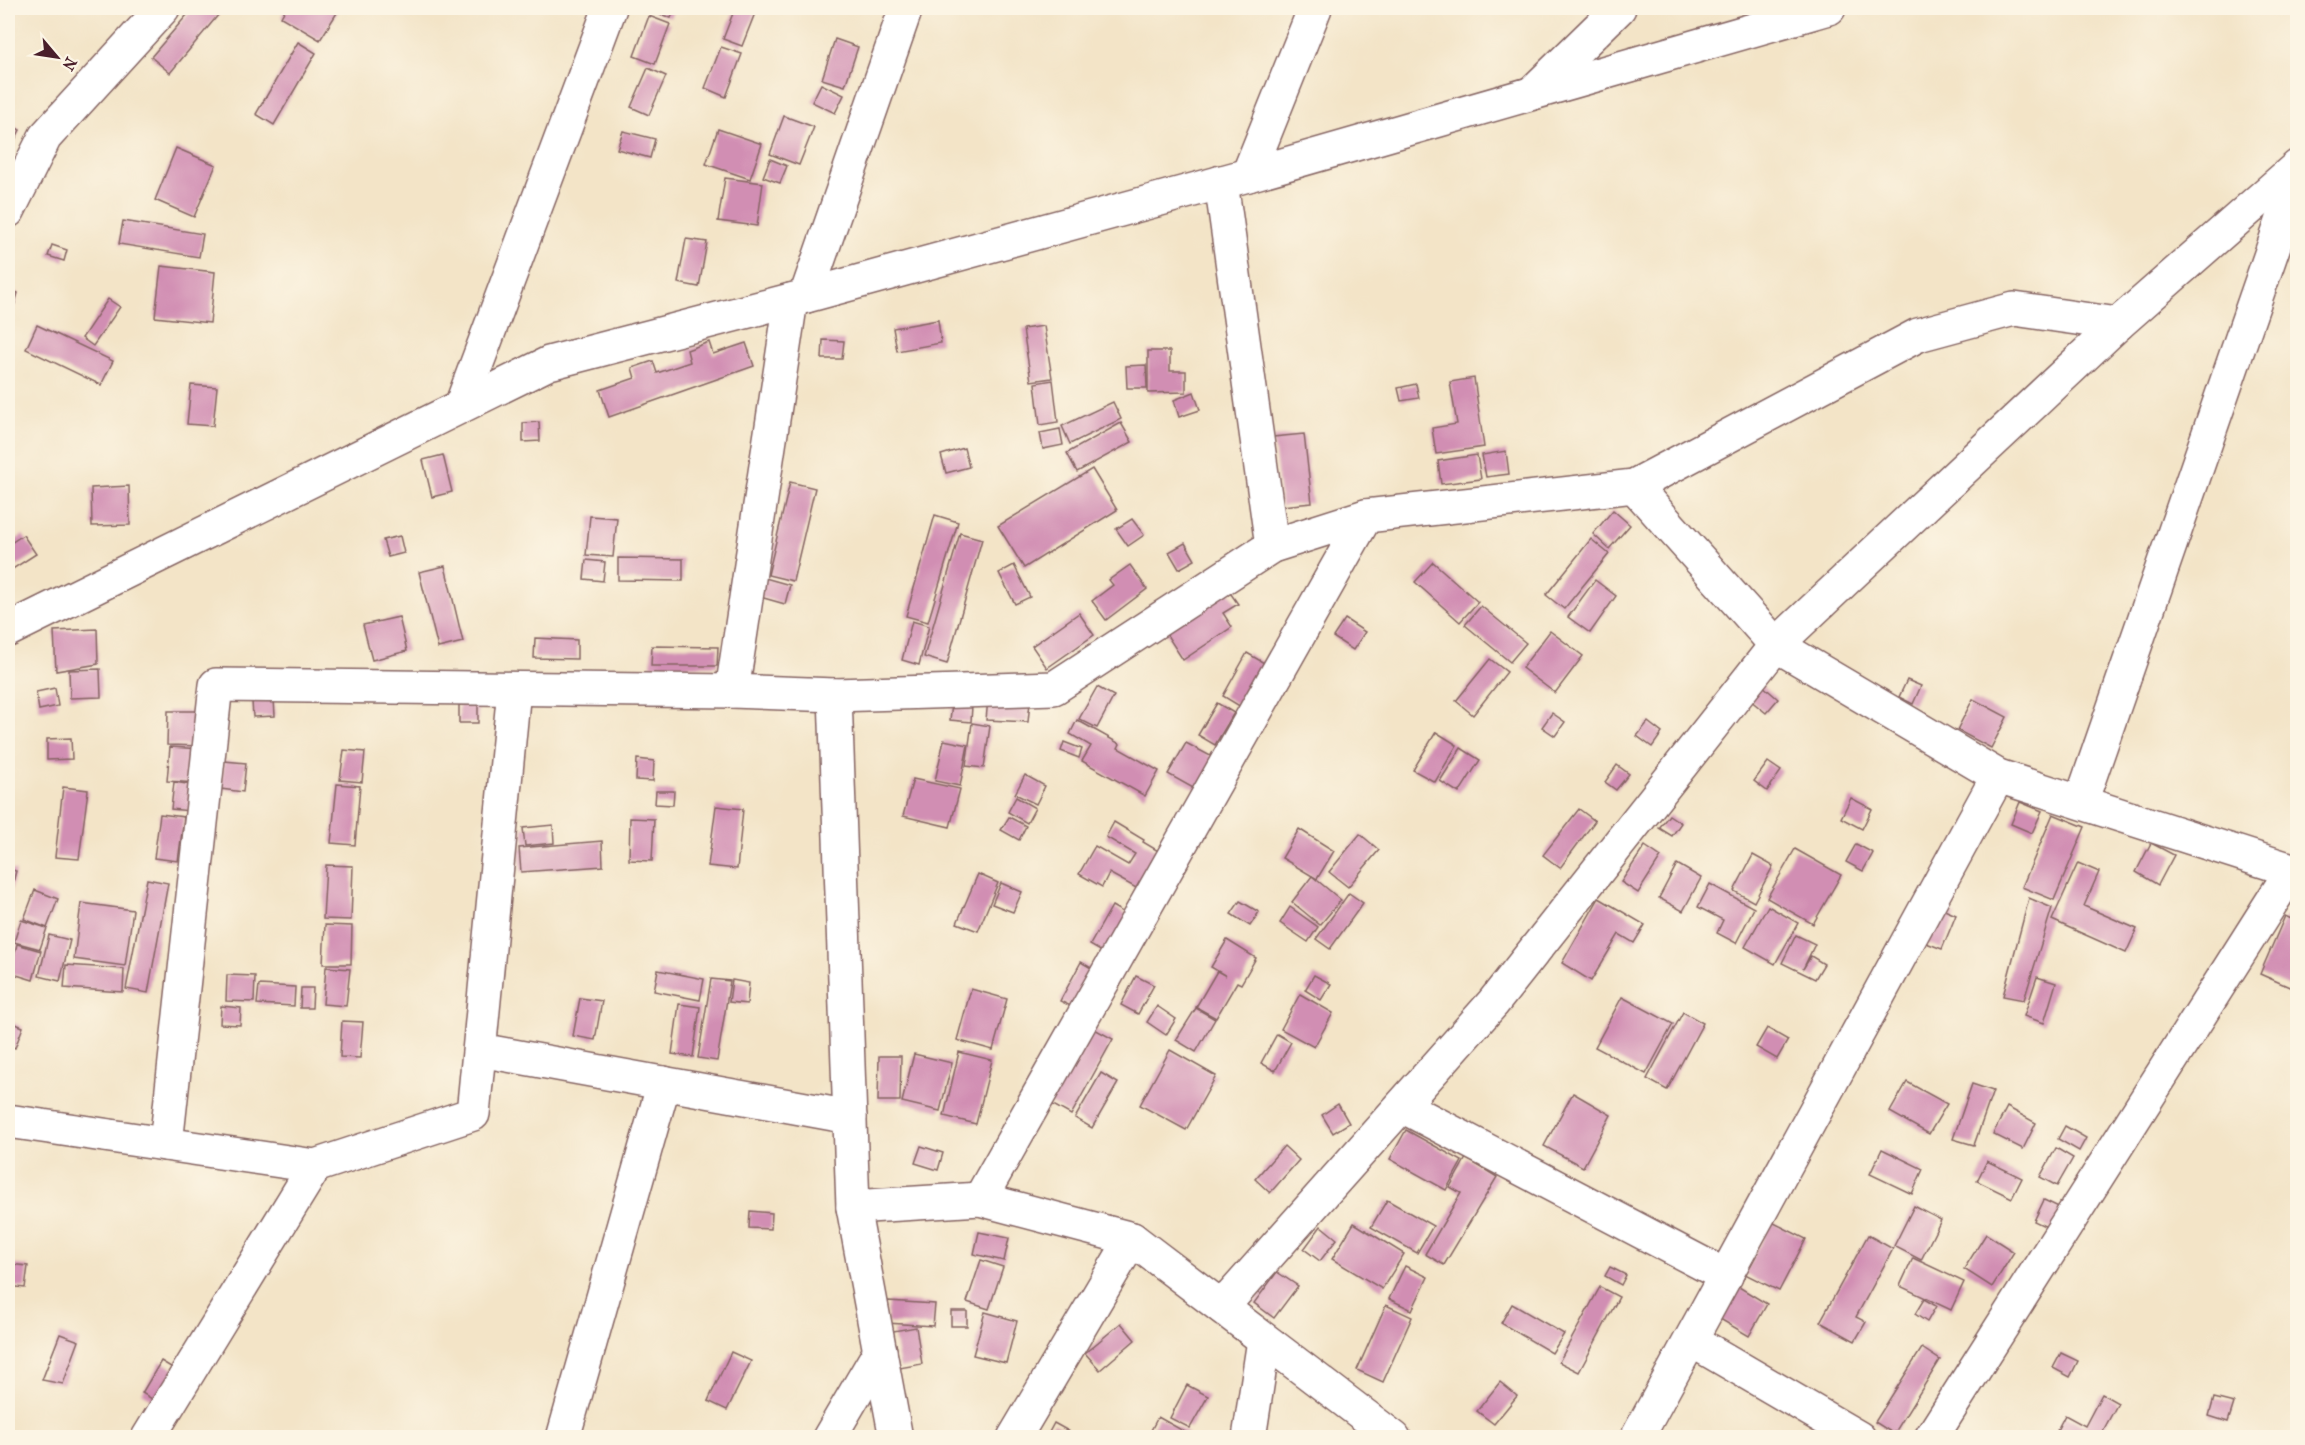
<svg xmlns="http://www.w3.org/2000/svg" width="2305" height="1445" font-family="'IM FELL French Canon',serif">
	<rect width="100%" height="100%" fill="#fcf5e5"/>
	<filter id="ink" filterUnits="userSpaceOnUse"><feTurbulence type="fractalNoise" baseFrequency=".0167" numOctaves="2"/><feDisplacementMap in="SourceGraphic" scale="12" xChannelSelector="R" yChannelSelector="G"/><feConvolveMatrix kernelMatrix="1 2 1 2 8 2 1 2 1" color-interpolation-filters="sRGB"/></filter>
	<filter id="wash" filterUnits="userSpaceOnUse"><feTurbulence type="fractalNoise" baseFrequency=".008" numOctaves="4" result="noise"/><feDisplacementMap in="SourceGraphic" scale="24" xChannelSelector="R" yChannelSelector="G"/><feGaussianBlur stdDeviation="1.35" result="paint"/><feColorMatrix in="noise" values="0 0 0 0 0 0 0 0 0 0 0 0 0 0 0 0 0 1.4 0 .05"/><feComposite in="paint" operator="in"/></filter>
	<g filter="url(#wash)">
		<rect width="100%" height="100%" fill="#f3e4c7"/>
		<g id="blocks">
			<g fill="#d18eb3">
				<path d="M193 8H224L170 73 151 57Z"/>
				<path d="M286 8H340L320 40 281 17Z"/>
				<path d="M653 8H675L671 18 652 11Z"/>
				<path d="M735 8H757L742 46 723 39Z"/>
				<path d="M649 16 670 24 655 64 634 56Z"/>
				<path d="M835 39 858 47 845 86 822 79Z"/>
				<path d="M298 42 316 53 274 125 256 114Z"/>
				<path d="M721 47 742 54 726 97 705 88Z"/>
				<path d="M648 68 666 76 649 115 631 107Z"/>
				<path d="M821 84 844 95 835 113 812 102Z"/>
				<path d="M784 116 814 127 799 165 770 154Z"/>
				<path d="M8 123 20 130 8 153Z"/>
				<path d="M718 129 762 144 750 179 706 164Z"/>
				<path d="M623 131 655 139 650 158 617 149Z"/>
				<path d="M176 148 216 165 194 217 155 200Z"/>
				<path d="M770 159 787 166 780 183 763 177Z"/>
				<path d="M725 178 763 183 757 226 718 221Z"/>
				<path d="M123 221 203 234 199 257 119 244Z"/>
				<path d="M686 239 707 242 699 287 678 283Z"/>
				<path d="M52 245 67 250 64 261 48 256Z"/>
				<path d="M161 266 215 272 210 323 155 317Z"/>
				<path d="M8 289 18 293 8 326Z"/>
				<path d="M108 299 120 307 93 346 82 338Z"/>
				<path d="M938 320 941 343 897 351 893 328Z"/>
				<path d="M37 325 113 361 101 385 26 349Z"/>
				<path d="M1044 326 1052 378 1031 381 1023 329Z"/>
				<path d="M823 340 844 341 842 359H822Z"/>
				<path d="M709 342 713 354 746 343 754 366 609 417 600 390 635 378 632 368 653 361 657 373 690 362 687 350Z"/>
				<path d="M1148 351H1170V371H1186V392L1148 393Z"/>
				<path d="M1146 365 1147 388H1127L1126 366Z"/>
				<path d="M1474 378 1484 447 1436 454 1432 428 1457 424 1450 382Z"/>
				<path d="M1053 380 1058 422 1040 425 1035 383Z"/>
				<path d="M1416 384 1419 398 1401 401 1398 388Z"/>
				<path d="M191 385 217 387 213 426 187 424Z"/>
				<path d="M1194 392 1200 410 1179 417 1174 400Z"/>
				<path d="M1113 402 1121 419 1070 444 1062 426Z"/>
				<path d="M539 422 540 441 523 442V423Z"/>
				<path d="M1121 423 1132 442 1077 472 1067 453Z"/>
				<path d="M1060 429 1063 445 1043 449 1040 433Z"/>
				<path d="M1304 434 1312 503 1281 506 1273 437Z"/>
				<path d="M964 448 969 467 946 473 941 455Z"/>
				<path d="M1506 451 1509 474 1486 477 1482 455Z"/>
				<path d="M443 455 452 492 432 497 423 460Z"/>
				<path d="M1477 455 1481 479 1441 484 1438 461Z"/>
				<path d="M1092 469 1117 510 1024 568 998 526Z"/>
				<path d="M790 482 815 488 793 581 768 575Z"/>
				<path d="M129 486 130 525 92 526 91 488Z"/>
				<path d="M1613 510 1630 525 1609 549 1593 534Z"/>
				<path d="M935 515 958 522 928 622 906 616Z"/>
				<path d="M590 516 617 518 613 557 586 555Z"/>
				<path d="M1132 519 1144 535 1128 546 1116 529Z"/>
				<path d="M960 533 982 539 947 664 924 657Z"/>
				<path d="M23 535 36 554 8 572V545Z"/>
				<path d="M400 536 404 553 388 557 383 540Z"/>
				<path d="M1591 539 1609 554 1564 609 1546 595Z"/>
				<path d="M1185 543 1195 560 1179 569 1169 552Z"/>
				<path d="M618 558 683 559V581L618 580Z"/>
				<path d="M586 560 605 562 603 581 584 579Z"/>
				<path d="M1433 562 1478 602 1460 622 1415 582Z"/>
				<path d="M1014 565 1030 597 1015 604 999 573Z"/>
				<path d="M1130 565 1147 589 1106 620 1092 601 1113 585 1109 580Z"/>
				<path d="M445 566 463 642 438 648 419 572Z"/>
				<path d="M765 578 790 585 785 604 760 597Z"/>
				<path d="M1595 580 1616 596 1590 633 1568 617Z"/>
				<path d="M1226 587 1238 604 1223 613 1232 627 1183 660 1163 629Z"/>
				<path d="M1481 606 1526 643 1510 662 1465 625Z"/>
				<path d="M1079 613 1094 635 1047 668 1032 646Z"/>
				<path d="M399 617 407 651 372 660 363 625Z"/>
				<path d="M1345 619 1365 632 1353 650 1333 637Z"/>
				<path d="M912 621 929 626 919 665 902 660Z"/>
				<path d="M97 629 98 664 56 671 54 631Z"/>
				<path d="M1550 631 1583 656 1555 693 1522 668Z"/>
				<path d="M535 638 577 640V659L534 658Z"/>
				<path d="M652 646 718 647 717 666H651Z"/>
				<path d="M1247 653 1271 667 1246 710 1223 696Z"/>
				<path d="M1490 659 1507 672 1473 715 1456 701Z"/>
				<path d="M100 669 101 697 70 698 69 670Z"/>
				<path d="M1907 680 1921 686 1913 704 1899 697Z"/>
				<path d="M1762 685 1778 699 1766 713 1750 700Z"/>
				<path d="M1097 687 1114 696 1097 728 1079 719Z"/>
				<path d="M55 688 58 706 39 710 36 692Z"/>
				<path d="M274 699 275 716 253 717 252 701Z"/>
				<path d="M988 699 1030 702 1028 722 986 720Z"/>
				<path d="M1973 699 2007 717 1991 748 1957 730Z"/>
				<path d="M1217 703 1234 713 1215 745 1198 735Z"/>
				<path d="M952 704 972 706 971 722 950 720Z"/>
				<rect x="459" y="705" width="19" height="18"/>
				<path d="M168 711H203L202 746 167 745Z"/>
				<path d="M1552 713 1565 722 1555 736 1542 727Z"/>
				<path d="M1077 720 1120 744 1118 748 1159 771 1145 796 1082 761 1091 746 1070 734Z"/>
				<path d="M1648 722 1662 733 1652 747 1637 736Z"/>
				<path d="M972 723 990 726 984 768 966 766Z"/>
				<path d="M1436 732 1457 745 1435 782 1413 770Z"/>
				<path d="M71 738 72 759 47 760V739Z"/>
				<path d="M944 740 968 745 960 786 935 781Z"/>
				<path d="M1064 742 1082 749 1079 758 1061 751Z"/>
				<path d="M1186 743 1220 761 1202 793 1168 774Z"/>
				<path d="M170 747 201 749 198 783 167 781Z"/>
				<path d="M1461 748 1480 760 1459 793 1440 781Z"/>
				<path d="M344 750 365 752 362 782 340 780Z"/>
				<path d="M637 759 654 761 653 781 636 780Z"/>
				<path d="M224 761 246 763 243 792 221 789Z"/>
				<path d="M1768 762 1781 771 1767 791 1754 781Z"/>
				<path d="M1617 765 1629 774 1616 790 1605 782Z"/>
				<path d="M1025 775 1045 786 1036 804 1015 794Z"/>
				<path d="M913 779 960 789 950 827 903 816Z"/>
				<path d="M174 782 193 785 190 811 171 809Z"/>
				<path d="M337 784 360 786 355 845 331 843Z"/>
				<path d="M63 787 88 790 79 859 55 857Z"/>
				<path d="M656 791H674L673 805 655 804Z"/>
				<path d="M1016 797 1035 808 1027 823 1008 812Z"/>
				<path d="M1851 798 1872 809 1862 829 1841 818Z"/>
				<path d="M2020 802 2042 811 2032 833 2011 824Z"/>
				<path d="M716 806 743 809 737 869 708 866Z"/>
				<path d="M1579 809 1595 821 1560 868 1543 855Z"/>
				<path d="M160 814 184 817 178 861 154 858Z"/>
				<path d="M2053 814 2085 827 2054 900 2022 887Z"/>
				<path d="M1669 815 1681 823 1672 836 1659 828Z"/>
				<path d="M1009 817 1026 826 1019 840 1001 830Z"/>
				<path d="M630 818 654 819 652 861 629 860Z"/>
				<path d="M1114 822 1144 840 1143 842 1160 852 1138 889 1109 873 1102 887 1079 874 1095 846 1128 865 1135 854 1106 837Z"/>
				<path d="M553 825 554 843 525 846 523 828Z"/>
				<path d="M1299 829 1334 851 1317 879 1282 858Z"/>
				<path d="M1360 834 1379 850 1348 887 1329 872Z"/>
				<path d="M602 841 603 866 521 872 519 848Z"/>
				<path d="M2151 843 2174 855 2158 885 2136 872Z"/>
				<path d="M1856 844 1873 853 1863 871 1846 862Z"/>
				<path d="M1645 846 1661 857 1638 893 1621 882Z"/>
				<path d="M1795 849 1841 875 1813 924 1767 898Z"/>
				<path d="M1753 855 1773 866 1754 902 1734 891Z"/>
				<path d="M2078 863 2099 872 2084 906 2137 929 2126 953 2052 920Z"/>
				<path d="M1677 864 1701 878 1683 911 1659 898Z"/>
				<path d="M326 865 353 866 351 920 323 919Z"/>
				<path d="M8 869 16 871 11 890 8 889Z"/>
				<path d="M978 874 998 883 978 931 957 923Z"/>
				<path d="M1312 876 1341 900 1320 925 1292 902Z"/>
				<path d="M147 879 168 883 148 993 126 989Z"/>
				<path d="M1001 883 1022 892 1013 912 992 904Z"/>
				<path d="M1710 884 1754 908 1736 943 1717 933 1723 920 1698 907Z"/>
				<path d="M35 890 58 899 47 928 24 919Z"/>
				<path d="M1349 893 1363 903 1330 949 1316 939Z"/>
				<path d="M1599 898 1645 925 1634 943 1619 934 1591 981 1562 963Z"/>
				<path d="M2029 898 2052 908 2024 1000 2003 996Z"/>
				<path d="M1240 901 1259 912 1250 926 1231 914Z"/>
				<path d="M81 903 133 910 125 966 74 959Z"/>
				<path d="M1112 906 1131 917 1109 956 1090 945Z"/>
				<path d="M1768 906 1798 923 1775 964 1745 947Z"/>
				<path d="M1935 906 1956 915 1942 949 1921 941Z"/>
				<path d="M1290 907 1318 927 1308 942 1280 923Z"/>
				<path d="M2285 916 2298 922V981L2294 989 2260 974Z"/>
				<path d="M21 920 47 928 40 949 14 942Z"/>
				<path d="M325 925 352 926 351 964H323Z"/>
				<path d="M49 935 70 940 60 981 39 976Z"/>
				<path d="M1796 935 1815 944 1803 969 1811 956 1824 964 1815 979 1782 963Z"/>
				<path d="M1227 940 1256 958 1241 984 1237 982 1216 1018 1196 1007 1217 971 1226 976 1211 967Z"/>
				<path d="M17 944 41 951 33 980 10 973Z"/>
				<path d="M1081 962 1098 972 1077 1009 1060 1001Z"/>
				<path d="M66 965 124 969 123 992 64 988Z"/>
				<path d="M326 967 350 969 346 1006 323 1004Z"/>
				<path d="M658 970 704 979 700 1000 654 991Z"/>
				<path d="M227 975 255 976 254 1002 226 1001Z"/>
				<path d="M1314 975 1331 984 1321 1000 1305 990Z"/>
				<path d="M1136 976 1154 985 1138 1014 1121 1005Z"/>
				<path d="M2037 977 2056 983 2044 1023 2024 1016Z"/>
				<path d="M711 979 730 981 717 1061 698 1058Z"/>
				<path d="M732 980 749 983 747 1004 729 1002Z"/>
				<path d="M259 985 295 987 294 1006 257 1004Z"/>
				<path d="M301 988H313L312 1008H300Z"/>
				<path d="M971 989 1007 999 993 1050 957 1040Z"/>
				<path d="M1300 994 1333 1013 1314 1047 1281 1029Z"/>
				<path d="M1622 997 1673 1024 1646 1074 1595 1047Z"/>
				<path d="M580 998 602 1001 595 1040 573 1036Z"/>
				<path d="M679 1004 700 1007 693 1057 672 1054Z"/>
				<path d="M221 1006 241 1008 240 1025 220 1024Z"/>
				<path d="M1157 1006 1176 1019 1166 1035 1147 1022Z"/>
				<path d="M1196 1008 1215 1019 1196 1052 1176 1040Z"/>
				<path d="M1683 1012 1703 1023 1667 1090 1647 1079Z"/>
				<path d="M8 1021 23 1027 15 1048 8 1045Z"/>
				<path d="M342 1021 363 1022 360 1058 340 1057Z"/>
				<path d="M1089 1026 1113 1039 1071 1115 1046 1101Z"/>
				<path d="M1767 1028 1788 1040 1777 1059 1756 1047Z"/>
				<path d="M1277 1034 1291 1042 1275 1071 1261 1063Z"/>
				<path d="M1170 1050 1216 1076 1186 1130 1140 1105Z"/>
				<path d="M959 1052 992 1060 976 1124 944 1116Z"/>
				<path d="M914 1054 952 1063 940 1111 902 1102Z"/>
				<path d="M879 1056H901L900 1101H878Z"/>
				<path d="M1101 1073 1118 1083 1092 1128 1075 1118Z"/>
				<path d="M1907 1082 1947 1104 1929 1134 1890 1112Z"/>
				<path d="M1972 1084 1993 1091 1974 1145 1953 1139Z"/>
				<path d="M1573 1093 1611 1115 1583 1167 1544 1146Z"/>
				<path d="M1338 1104 1349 1123 1333 1133 1322 1115Z"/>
				<path d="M2007 1107 2036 1123 2023 1149 1993 1134Z"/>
				<path d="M2065 1126 2086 1138 2079 1151 2058 1139Z"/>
				<path d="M1406 1130 1462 1161 1446 1190 1390 1159Z"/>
				<path d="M921 1146 943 1153 938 1170 915 1163Z"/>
				<path d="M1284 1146 1299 1160 1270 1193 1255 1179Z"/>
				<path d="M2056 1148 2073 1158 2057 1186 2040 1177Z"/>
				<path d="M1882 1149 1923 1169 1912 1194 1870 1174Z"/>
				<path d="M1466 1158 1497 1177 1444 1265 1425 1254 1461 1193 1450 1187Z"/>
				<path d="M1987 1161 2022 1178 2012 1198 1977 1181Z"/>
				<path d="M1387 1200 1433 1226 1417 1253 1371 1227Z"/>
				<path d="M2044 1200 2065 1210 2055 1231 2034 1221Z"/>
				<path d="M1914 1206 1941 1220 1921 1260 1894 1246Z"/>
				<path d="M750 1211 772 1213 771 1229 749 1228Z"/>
				<path d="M1772 1222 1806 1239 1779 1291 1745 1274Z"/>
				<path d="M1354 1223 1404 1254 1382 1289 1332 1259Z"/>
				<path d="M1321 1226 1337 1239 1320 1261 1304 1249Z"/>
				<path d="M979 1232 1009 1238 1004 1261 974 1254Z"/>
				<path d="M1986 1234 2014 1252 1992 1287 1964 1269Z"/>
				<path d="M1868 1235 1893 1249 1856 1317 1866 1322 1855 1341 1820 1322Z"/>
				<path d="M1913 1258 1964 1282 1951 1310 1900 1286Z"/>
				<path d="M981 1260 1003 1267 989 1309 967 1302Z"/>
				<path d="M8 1264 28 1266 25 1288 8 1286Z"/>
				<path d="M1405 1266 1428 1277 1412 1310 1389 1299Z"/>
				<path d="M1610 1267 1626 1275 1621 1285 1605 1276Z"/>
				<path d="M1277 1272 1298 1286 1274 1318 1254 1303Z"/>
				<path d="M1734 1284 1767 1304 1749 1336 1715 1316Z"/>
				<path d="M1600 1287 1619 1297 1579 1372 1559 1362Z"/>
				<path d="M1924 1299 1936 1306 1927 1322 1915 1314Z"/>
				<path d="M888 1301 935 1304 933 1326 887 1323Z"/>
				<path d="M1512 1304 1564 1334 1552 1353 1501 1323Z"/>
				<path d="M1386 1305 1412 1317 1383 1382 1357 1370Z"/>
				<rect x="951" y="1311" width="16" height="15"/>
				<path d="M985 1312 1017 1321 1006 1363 973 1355Z"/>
				<path d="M1121 1323 1135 1340 1100 1370 1085 1353Z"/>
				<path d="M916 1327 922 1364 900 1368 893 1331Z"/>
				<path d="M60 1334 79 1341 63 1384 42 1380Z"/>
				<path d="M1922 1348 1940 1360 1894 1434 1875 1422Z"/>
				<path d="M731 1352 751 1361 727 1410 708 1401Z"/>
				<path d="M2061 1353 2078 1361 2070 1377 2053 1368Z"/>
				<path d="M161 1361 176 1370 157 1402 142 1393Z"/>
				<path d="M1500 1382 1517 1396 1494 1424 1477 1411Z"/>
				<path d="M1187 1385 1208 1396 1190 1428 1170 1418Z"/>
				<path d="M2102 1394 2118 1403 2099 1438H2088L2080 1434 2078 1438H2053L2065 1415 2085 1426Z"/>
				<path d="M2214 1398 2234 1403 2228 1422 2209 1416Z"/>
				<path d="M1158 1417 1187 1433 1185 1438H1147Z"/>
				<path d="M1054 1423 1074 1434 1072 1438H1046Z"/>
			</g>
		</g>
	</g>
	<g filter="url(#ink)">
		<use href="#blocks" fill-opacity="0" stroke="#856462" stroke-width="1.5"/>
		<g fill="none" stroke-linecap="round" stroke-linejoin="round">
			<g stroke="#856462" stroke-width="36">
				<g id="street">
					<path d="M1532 93 1619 8"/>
					<path d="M1248 175 1315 8"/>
					<path d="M1221 182 1272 546"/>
					<path d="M8 211 45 137 163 8"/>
					<path d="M806 296 906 8"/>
					<path d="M461 406 610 8"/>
					<path d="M1634 486 1776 645 1998 776 2298 872"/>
					<path d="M732 691 791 300"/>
					<path d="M835 695 853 1207 896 1438"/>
					<path d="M2081 802 2298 176"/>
					<path d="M480 1050 850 1117"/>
					<path d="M1402 1106 1726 1276"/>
					<path d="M8 1121 315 1166 473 1114 514 689"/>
					<path d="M166 1144 216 685 732 691 835 695 1054 688 1272 546 1366 516 1634 486 1918 335 2014 309 2118 324"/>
					<path d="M980 1199 1366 516"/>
					<path d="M853 1207 980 1199 1132 1239 1394 1438"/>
					<path d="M1222 1307 1493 1003 1776 645 2118 324 2298 166"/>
					<path d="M1691 1340 1859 1438"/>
					<path d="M148 1438 315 1166"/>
					<path d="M563 1438 664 1083"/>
					<path d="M829 1438 880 1351"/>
					<path d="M1014 1438 1132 1239"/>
					<path d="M1249 1438 1264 1340"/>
					<path d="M1637 1438 1998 776"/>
					<path d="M1931 1438 2292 870"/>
				</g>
			</g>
			<g stroke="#856462" stroke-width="36">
				<path id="secondary" d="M8 630 549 363 806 296 1248 175 1829 8"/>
			</g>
			<use href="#street" stroke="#fff" stroke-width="33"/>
			<use href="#secondary" stroke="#fff" stroke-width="33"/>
		</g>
	</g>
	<rect width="2305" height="1445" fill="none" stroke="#fcf5e5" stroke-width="30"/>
	<g transform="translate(57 57) rotate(119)" stroke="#fcf5e5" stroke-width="4.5" paint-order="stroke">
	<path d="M0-4.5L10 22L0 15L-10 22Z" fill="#4a1f2b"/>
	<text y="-9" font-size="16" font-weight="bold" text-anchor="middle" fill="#4a1f2b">N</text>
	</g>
</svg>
